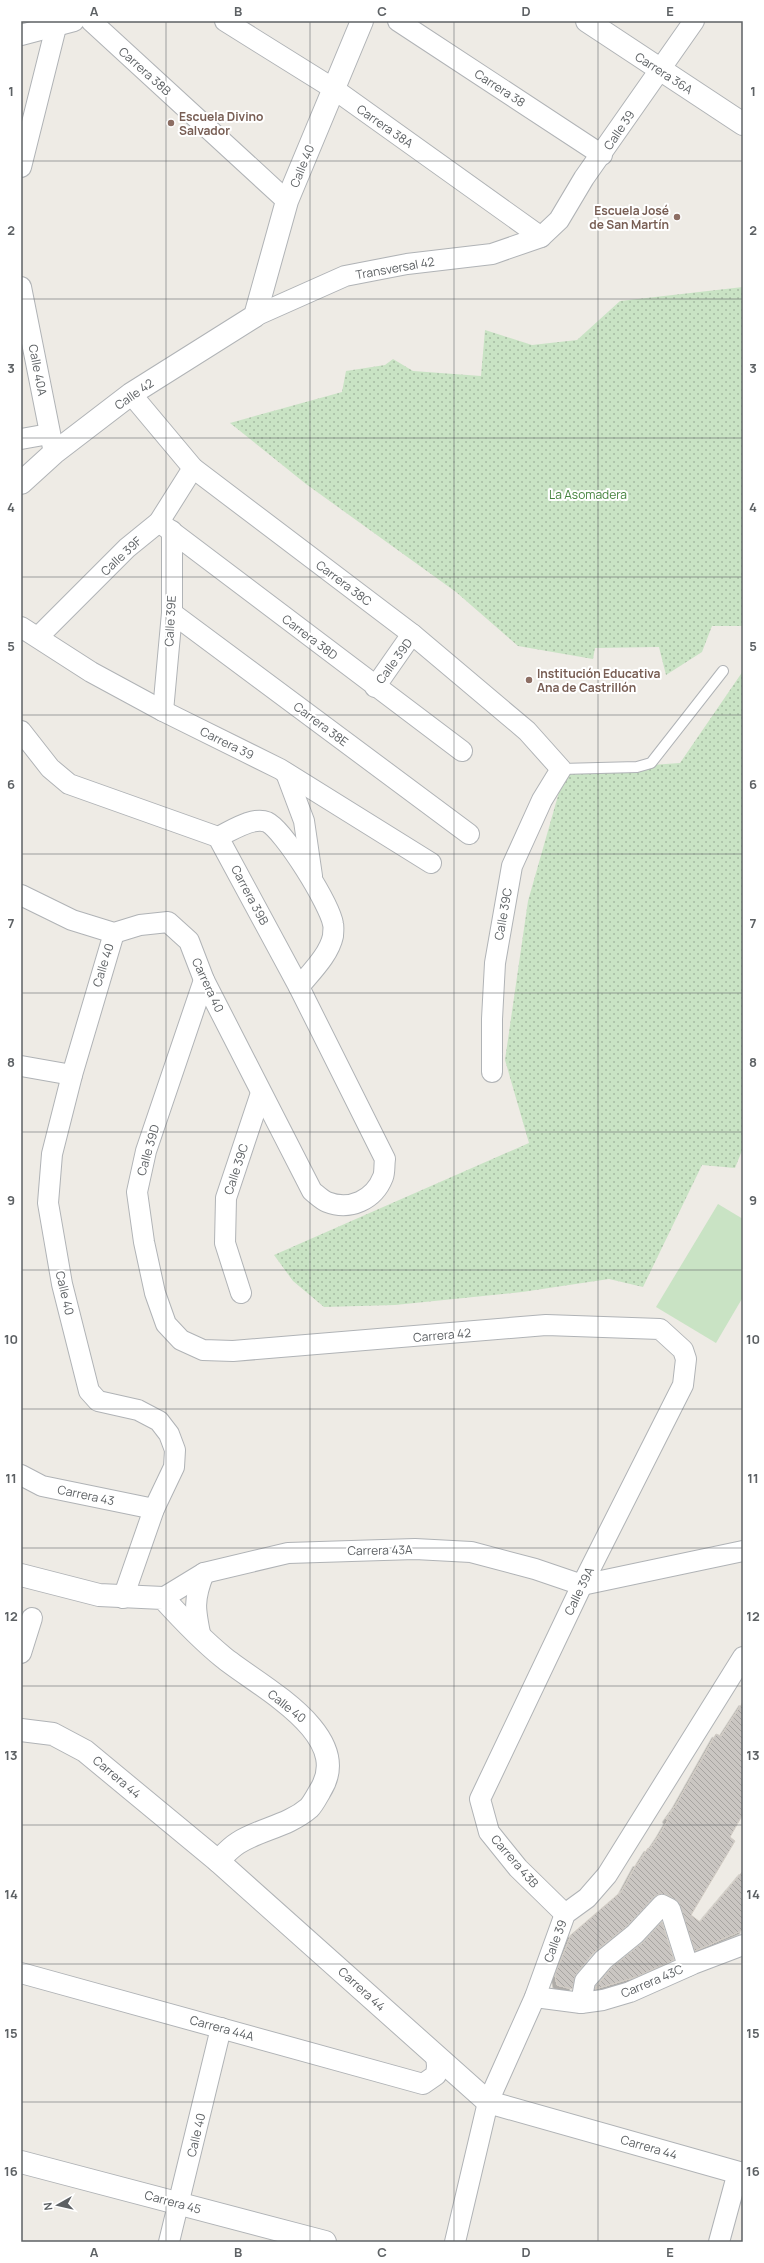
<svg xmlns="http://www.w3.org/2000/svg" width="764" height="2263" font-family="Manrope,sans-serif">
	<defs>
		<pattern id="park-dots" width="8" height="8" patternUnits="userSpaceOnUse"><rect width="8" height="8" fill="#c9e3c4"/><path d="M2 2h.1M6 6h.1" fill="none" stroke="#a6bba3" stroke-width="1.8" stroke-linecap="round"/></pattern>
		<pattern id="building-back-hatch" width="6" height="6" patternUnits="userSpaceOnUse"><rect width="6" height="6" fill="#cac6c2"/><path d="M-1 5l2 2M0 0l6 6M5-1l2 2" fill="none" stroke="#a7a4a1"/></pattern>
		<filter id="shadow"><feDropShadow dx="-3.5" dy="3.5" stdDeviation="0" flood-color="#0004"/></filter>
	</defs>
	<rect width="100%" height="100%" fill="#eeebe5"/>
	<path fill="#c9e3c4" d="M718 1204 743 1219V1297L716 1343 656 1307Z"/>
	<g fill="url(#park-dots)">
		<path d="M743 287V626H712L702 652 666 675 659 647 595 648 593 659 518 646 456 592 306 484 230 423 342 392 346 371 385 365 393 359 413 371 481 376 485 330 532 345 577 340 620 301Z"/>
		<path d="M743 671V1148L735 1168 702 1165 643 1287 609 1279 522 1292 395 1305 324 1307 293 1281 274 1255 529 1143 505 1060 528 901 565 771 680 763Z"/>
	</g>
	<g fill="url(#building-back-hatch)" stroke="#d2ccc4" filter="url(#shadow)">
		<path d="M743 1702V1814L730 1837 735 1841 691 1915 700 1922 743 1871V1930L695 1951 679 1902 667 1895 660 1894 654 1897 627 1926 594 1952 576 1974 572 1989 557 1985 555 1975 571 1935 622 1891 637 1863 638 1864 648 1848 650 1849 660 1834 668 1820 666 1819 676 1805 716 1734 721 1736Z"/>
		<path d="M662 1922 674 1960 636 1977 595 1989 611 1968 642 1943Z"/>
	</g>
	<g fill="none" stroke-linecap="round" stroke-linejoin="round">
		<g stroke="#b0b3b6" stroke-width="12">
			<path id="service" d="M561 769 637 767 651 763 723 671"/>
		</g>
		<g stroke="#b0b3b6" stroke-width="22">
			<g id="minor">
				<path d="M91 21 287 201"/>
				<path d="M225 21 334 89 541 237"/>
				<path d="M398 21 602 155"/>
				<path d="M21 35 74 21"/>
				<path d="M21 167 56 27"/>
				<path d="M21 287 54 453"/>
				<path d="M255 316 345 276 407 264 492 254 541 237 559 220 584 178 694 21"/>
				<path d="M131 394 193 468 412 634 527 731 561 769 542 800 512 866 495 963 492 1019V1072"/>
				<path d="M21 439 49 434"/>
				<path d="M159 522 462 751"/>
				<path d="M172 613 469 834"/>
				<path d="M21 627 91 672 163 711 280 769 431 863"/>
				<path d="M38 637 127 548 159 522 193 468"/>
				<path d="M375 687 412 634"/>
				<path d="M163 711 172 613V531"/>
				<path d="M21 731 50 768 69 784 218 837 299 987 385 1159C384 1165 385 1172 383 1177 374 1200 350 1211 327 1202 322 1200 317 1195 312 1191L204 980 189 941 168 922 140 925 114 933 72 920 21 895"/>
				<path d="M286 773 304 821 312 876"/>
				<path d="M218 837C231 831 253 816 267 822 284 830 330 905 333 924 334 927 333 933 333 936 329 955 311 972 299 987"/>
				<path d="M114 933 72 1075 52 1154 48 1203 62 1284 89 1391 98 1401 138 1410 159 1421 169 1434 175 1450 174 1467 154 1509 123 1598"/>
				<path d="M204 980 146 1151 137 1192 144 1242 155 1293 166 1324 181 1340 203 1350 233 1351 546 1325 660 1329 683 1350 686 1359 683 1385 582 1585 480 1799 489 1832 518 1868 565 1914"/>
				<path d="M21 1066 72 1075"/>
				<path d="M241 1293 225 1243 226 1198 261 1093"/>
				<path d="M21 1475 42 1486 154 1509"/>
				<path d="M163 1598 204 1573 288 1553 415 1549 471 1552 535 1569 582 1585 743 1551"/>
				<path d="M201 1638C195 1610 193 1600 204 1573"/>
				<path d="M21 1653 32 1618"/>
				<path d="M21 1973 423 2084 436 2075 437 2066 436 2055"/>
				<path d="M535 1997 581 2003 603 2000 630 1992 693 1964 743 1945"/>
				<path d="M581 2003 585 1981 603 1960 635 1934 662 1905 670 1909 688 1966"/>
				<path d="M169 2242 221 2028"/>
				<path d="M455 2242 488 2102 535 1997 565 1914 587 1898 607 1875 743 1657"/>
				<path d="M719 2242 738 2172"/>
			</g>
		</g>
		<g stroke="#b0b3b6" stroke-width="24">
			<g id="tertiary">
				<path d="M587 21 743 124"/>
				<path d="M21 483 54 453 131 394 255 316 287 201 362 21"/>
				<path d="M21 1575 99 1595 163 1598C182 1619 201 1639 223 1657 258 1686 356 1734 320 1791 317 1796 313 1804 309 1808 288 1826 260 1829 238 1843 230 1848 224 1855 218 1861"/>
				<path d="M21 1730 53 1734 85 1751 218 1861 488 2102 743 2174"/>
				<path d="M21 2162 325 2242"/>
			</g>
		</g>
		<use href="#service" stroke="#fff" stroke-width="10"/>
		<use href="#minor" stroke="#fff" stroke-width="20"/>
		<use href="#tertiary" stroke="#fff" stroke-width="22"/>
	</g>
	<path fill="none" stroke="#5d6164" stroke-width="1" stroke-opacity="0.55" d="M166 21V2242M310 21V2242M454 21V2242M598 21V2242M21 161H743M21 299H743M21 438H743M21 577H743M21 715H743M21 854H743M21 993H743M21 1132H743M21 1270H743M21 1409H743M21 1548H743M21 1686H743M21 1825H743M21 1964H743M21 2102H743"/>
	<g fill="#8d6e63" stroke="#fff" stroke-width="1.5">
		<circle cx="171" cy="123" r="4"/>
		<circle cx="677" cy="217" r="4"/>
		<circle cx="529" cy="680" r="4"/>
	</g>
	<g text-anchor="middle" dominant-baseline="central" stroke-width="4" stroke-linejoin="round" paint-order="stroke">
		<g font-size="12" fill="#5d6164" stroke="#fff">
			<text transform="translate(145 71) rotate(42)">Carrera 38B</text>
			<text transform="translate(664 73) rotate(33)">Carrera 36A</text>
			<text transform="translate(500 88) rotate(33)">Carrera 38</text>
			<text transform="translate(385 126) rotate(35)">Carrera 38A</text>
			<text transform="translate(619 130) rotate(-56)">Calle 39</text>
			<text transform="translate(302 166) rotate(-68)">Calle 40</text>
			<text transform="translate(395 268) rotate(-10)">Transversal 42</text>
			<text transform="translate(38 370) rotate(79)">Calle 40A</text>
			<text transform="translate(134 394) rotate(-35)">Calle 42</text>
			<text transform="translate(121 556) rotate(-43)">Calle 39F</text>
			<text transform="translate(344 583) rotate(37)">Carrera 38C</text>
			<text transform="translate(170 621) rotate(-87)">Calle 39E</text>
			<text transform="translate(310 637) rotate(37)">Carrera 38D</text>
			<text transform="translate(394 661) rotate(-54)">Calle 39D</text>
			<text transform="translate(321 724) rotate(37)">Carrera 38E</text>
			<text transform="translate(227 743) rotate(26)">Carrera 39</text>
			<text transform="translate(250 895) rotate(62)">Carrera 39B</text>
			<text transform="translate(503 914) rotate(-80)">Calle 39C</text>
			<text transform="translate(103 965) rotate(-73)">Calle 40</text>
			<text transform="translate(208 985) rotate(65)">Carrera 40</text>
			<text transform="translate(148 1150) rotate(-74)">Calle 39D</text>
			<text transform="translate(236 1169) rotate(-72)">Calle 39C</text>
			<text transform="translate(65 1293) rotate(77)">Calle 40</text>
			<text transform="translate(442 1335) rotate(-5)">Carrera 42</text>
			<text transform="translate(86 1495) rotate(12)">Carrera 43</text>
			<text transform="translate(380 1550) rotate(-1)">Carrera 43A</text>
			<text transform="translate(579 1591) rotate(-64)">Calle 39A</text>
			<text transform="translate(287 1706) rotate(38)">Calle 40</text>
			<text transform="translate(117 1777) rotate(40)">Carrera 44</text>
			<text transform="translate(515 1861) rotate(49)">Carrera 43B</text>
			<text transform="translate(555 1941) rotate(-70)">Calle 39</text>
			<text transform="translate(652 1981) rotate(-23)">Carrera 43C</text>
			<text transform="translate(362 1989) rotate(42)">Carrera 44</text>
			<text transform="translate(222 2028) rotate(15)">Carrera 44A</text>
			<text transform="translate(196 2135) rotate(-77)">Calle 40</text>
			<text transform="translate(649 2147) rotate(16)">Carrera 44</text>
			<text transform="translate(173 2202) rotate(15)">Carrera 45</text>
		</g>
		<g font-size="12" font-weight="bold" fill="#785e54" stroke="#fff" text-anchor="start">
			<text x="179" y="116">Escuela Divino<tspan x="179" dy="14">Salvador</tspan></text>
			<text x="669" y="210" text-anchor="end">Escuela José<tspan x="669" dy="14">de San Martín</tspan></text>
			<text x="537" y="673">Institución Educativa<tspan x="537" dy="14">Ana de Castrillón</tspan></text>
		</g>
		<g font-size="12" fill="#44833d" stroke="#fff">
			<text x="588" y="494">La Asomadera</text>
		</g>
	</g>
	<rect width="764" height="2263" fill="none" stroke="#ffffff" stroke-width="44"/>
	<g transform="translate(58 2205) rotate(262)" stroke="#ffffff" stroke-width="3" paint-order="stroke">
	<path d="M0-3L7 15L0 10L-7 15Z" fill="#5d6164"/>
	<text y="-6" font-size="11" font-weight="bold" text-anchor="middle" fill="#5d6164">N</text>
	</g>
	<rect x="22" y="22" width="720" height="2219" fill="none" stroke="#5d6164" stroke-width="1.5"/>
	<g font-size="13" text-anchor="middle" font-weight="bold" fill="#5d6164">
		<text x="94" y="16">A</text>
		<text x="238" y="16">B</text>
		<text x="382" y="16">C</text>
		<text x="526" y="16">D</text>
		<text x="670" y="16">E</text>
		<text x="11" y="96">1</text>
		<text x="753" y="96">1</text>
		<text x="11" y="235">2</text>
		<text x="753" y="235">2</text>
		<text x="11" y="373">3</text>
		<text x="753" y="373">3</text>
		<text x="11" y="512">4</text>
		<text x="753" y="512">4</text>
		<text x="11" y="651">5</text>
		<text x="753" y="651">5</text>
		<text x="11" y="789">6</text>
		<text x="753" y="789">6</text>
		<text x="11" y="928">7</text>
		<text x="753" y="928">7</text>
		<text x="11" y="1067">8</text>
		<text x="753" y="1067">8</text>
		<text x="11" y="1205">9</text>
		<text x="753" y="1205">9</text>
		<text x="11" y="1344">10</text>
		<text x="753" y="1344">10</text>
		<text x="11" y="1483">11</text>
		<text x="753" y="1483">11</text>
		<text x="11" y="1621">12</text>
		<text x="753" y="1621">12</text>
		<text x="11" y="1760">13</text>
		<text x="753" y="1760">13</text>
		<text x="11" y="1899">14</text>
		<text x="753" y="1899">14</text>
		<text x="11" y="2038">15</text>
		<text x="753" y="2038">15</text>
		<text x="11" y="2176">16</text>
		<text x="753" y="2176">16</text>
		<text x="94" y="2257">A</text>
		<text x="238" y="2257">B</text>
		<text x="382" y="2257">C</text>
		<text x="526" y="2257">D</text>
		<text x="670" y="2257">E</text>
	</g>
</svg>
